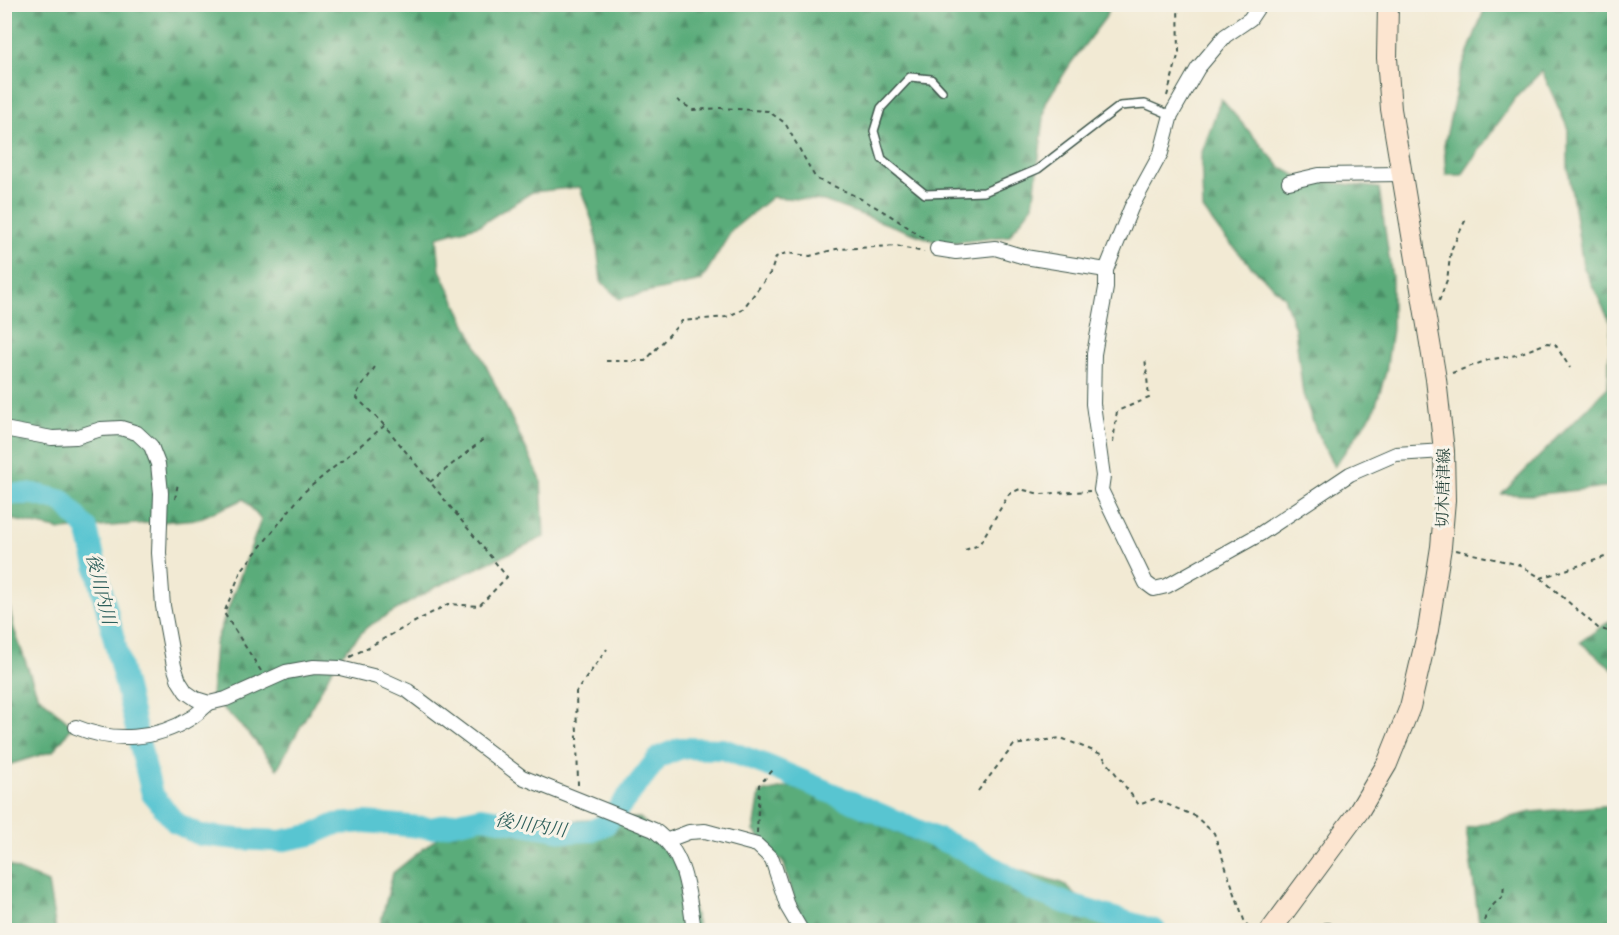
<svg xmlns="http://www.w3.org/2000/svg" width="1619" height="935" font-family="'IM FELL Great Primer','Noto Serif JP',serif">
	<defs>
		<pattern id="forest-firs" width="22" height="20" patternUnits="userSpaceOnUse" patternTransform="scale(1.5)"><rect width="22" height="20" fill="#5aac7a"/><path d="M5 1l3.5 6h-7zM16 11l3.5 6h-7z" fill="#4a8d65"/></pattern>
	</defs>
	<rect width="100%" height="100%" fill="#f7f3e8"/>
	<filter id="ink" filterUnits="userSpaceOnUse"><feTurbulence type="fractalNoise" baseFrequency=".0167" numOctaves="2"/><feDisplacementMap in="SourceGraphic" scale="12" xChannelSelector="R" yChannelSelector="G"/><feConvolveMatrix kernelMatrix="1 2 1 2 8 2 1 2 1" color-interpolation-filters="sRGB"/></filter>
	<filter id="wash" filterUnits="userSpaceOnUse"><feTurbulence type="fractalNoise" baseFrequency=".008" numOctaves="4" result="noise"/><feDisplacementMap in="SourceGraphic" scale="24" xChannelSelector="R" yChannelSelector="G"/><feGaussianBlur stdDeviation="1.35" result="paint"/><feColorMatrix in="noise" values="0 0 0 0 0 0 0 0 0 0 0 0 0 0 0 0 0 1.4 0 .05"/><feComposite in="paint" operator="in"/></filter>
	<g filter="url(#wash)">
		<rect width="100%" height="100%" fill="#f2ead4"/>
		<g fill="url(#forest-firs)" stroke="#3c7457" stroke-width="1.5">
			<path d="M5 5H1111L1105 18 1071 63 1046 102 1033 205 1009 236 942 244 824 201 772 197 732 230 701 281 619 299 601 281 595 229 580 187 532 192 480 225 437 237 440 270 541 480 544 537 434 588 367 627 338 659 277 769 250 735 211 696 215 644 261 520 244 499 198 519 61 530 5 518Z"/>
			<path d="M1486 5H1614V486L1532 495 1502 494 1608 387 1611 324 1583 266 1568 168V129L1542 71 1516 97 1462 175H1446L1444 146 1460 73Z"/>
			<path d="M1221 99 1280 167 1302 179 1379 188 1392 278V329L1386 372 1374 411 1334 467 1317 433 1303 394 1295 329 1284 297 1251 266 1220 232 1203 209 1201 155Z"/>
			<path d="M4 583 14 629 37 694 73 726 53 751 5 766Z"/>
			<path d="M1614 618V670L1580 642Z"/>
			<path d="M794 786 911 839 1062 883 1118 930H813L798 914 784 864 754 831 760 793Z"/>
			<path d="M1614 805V930H1480L1466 828 1532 812Z"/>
			<path d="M640 818 679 854 699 930H379L393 873 452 826Z"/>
			<path d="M5 864 48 883 56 930H5Z"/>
		</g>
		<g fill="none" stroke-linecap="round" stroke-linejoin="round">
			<path stroke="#58c5d1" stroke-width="22" d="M4 494H34L63 501 87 529 152 794 176 823 200 835 238 839 280 841 311 835 336 824 366 822 431 828 482 817 568 832 591 831 606 824 659 757 681 748 723 749 771 767 964 850 1032 890 1071 905 1155 930"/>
		</g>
	</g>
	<g filter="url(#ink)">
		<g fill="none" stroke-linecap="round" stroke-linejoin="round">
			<g stroke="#3f574c" stroke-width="10">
				<path id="service" d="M942 91 931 79 910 77 881 108 874 131 882 159 925 194 984 192 1038 169 1120 106 1145 104 1171 115"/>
			</g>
			<g stroke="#3f574c" stroke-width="16">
				<g id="minor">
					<path d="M1260 4 1250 19 1225 36 1198 68 1171 115 1161 153 1131 208 1106 270V288L1094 354 1093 404 1103 476 1101 490 1146 583 1154 589 1167 586 1260 534 1350 474 1396 454 1444 451"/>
					<path d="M1289 182 1319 175 1402 174"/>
					<path d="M937 249 956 252 995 248 1025 257 1106 270"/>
					<path d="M4 429 52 438 76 437 101 429 121 428 137 433 151 446 158 464 161 493 159 553 163 606 174 666 179 681 186 692 196 699 209 703 226 699 286 672 314 667 340 668 377 677 408 691 522 777 654 830C687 854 688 893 694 930"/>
					<path d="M76 727C114 743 156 740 191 718 198 714 203 708 209 703"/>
					<path d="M668 840 689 832 705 831 757 845 772 859 788 908 801 930"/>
					<path d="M1327 930H1328"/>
				</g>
			</g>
			<g stroke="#3f574c" stroke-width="22">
				<path id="secondary" d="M1271 930 1359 811 1387 764 1410 707 1428 630 1441 547 1445 500 1444 451 1436 379 1391 109 1387 58 1388 4"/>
			</g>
			<g stroke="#3f574c" stroke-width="2" stroke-dasharray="4.5 4.5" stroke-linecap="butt">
				<path d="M1167 96 1179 52 1178 4"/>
				<path d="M677 100 693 110 720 108 768 111 785 123 816 179C858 195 891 214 927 241"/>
				<path d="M1439 301 1447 280 1451 250 1466 219"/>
				<path d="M606 361H645L682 321 726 317 742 310 771 272 776 257 786 253 810 256 836 249 896 246 924 252"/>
				<path d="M1452 373 1488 360 1516 355 1547 343 1555 344 1570 368"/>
				<path d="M1113 443 1117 411 1149 398 1145 357"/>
				<path d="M430 482 485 438"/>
				<path d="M175 499 178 483"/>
				<path d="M965 550 979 545 1009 494 1020 489 1040 494 1090 491"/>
				<path d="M1456 550 1520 565 1541 578 1614 554"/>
				<path d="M1541 578 1598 628 1614 633"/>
				<path d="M350 657 448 604 479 606 507 577 385 426 355 396 377 364"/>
				<path d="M261 671 224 613 241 571 304 492 384 426"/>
				<path d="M578 785 576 692 607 649"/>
				<path d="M978 791 1014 745 1061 738 1101 754 1139 805 1154 799 1195 816 1214 833 1245 923 1250 930"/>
				<path d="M757 833 759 785 773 770"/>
				<path d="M1484 930C1482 915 1492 905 1503 896L1504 884"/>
			</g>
			<use href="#service" stroke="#fff" stroke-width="7"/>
			<use href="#minor" stroke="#fff" stroke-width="14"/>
			<use href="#secondary" stroke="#fce5d0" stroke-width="20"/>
		</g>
	</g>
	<g text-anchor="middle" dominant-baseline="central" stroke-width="6" stroke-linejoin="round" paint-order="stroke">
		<g font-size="16" fill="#1f3d34" stroke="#f7f3e8">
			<text transform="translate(1443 488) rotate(-89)">切木唐津線</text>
		</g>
		<g font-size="18" font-style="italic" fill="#2d5f5b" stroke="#f7f3e8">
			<text transform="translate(101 589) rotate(76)">後川内川</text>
			<text transform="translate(531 825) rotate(9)">後川内川</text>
		</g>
	</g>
	<rect width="1619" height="935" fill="none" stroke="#f7f3e8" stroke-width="24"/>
</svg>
